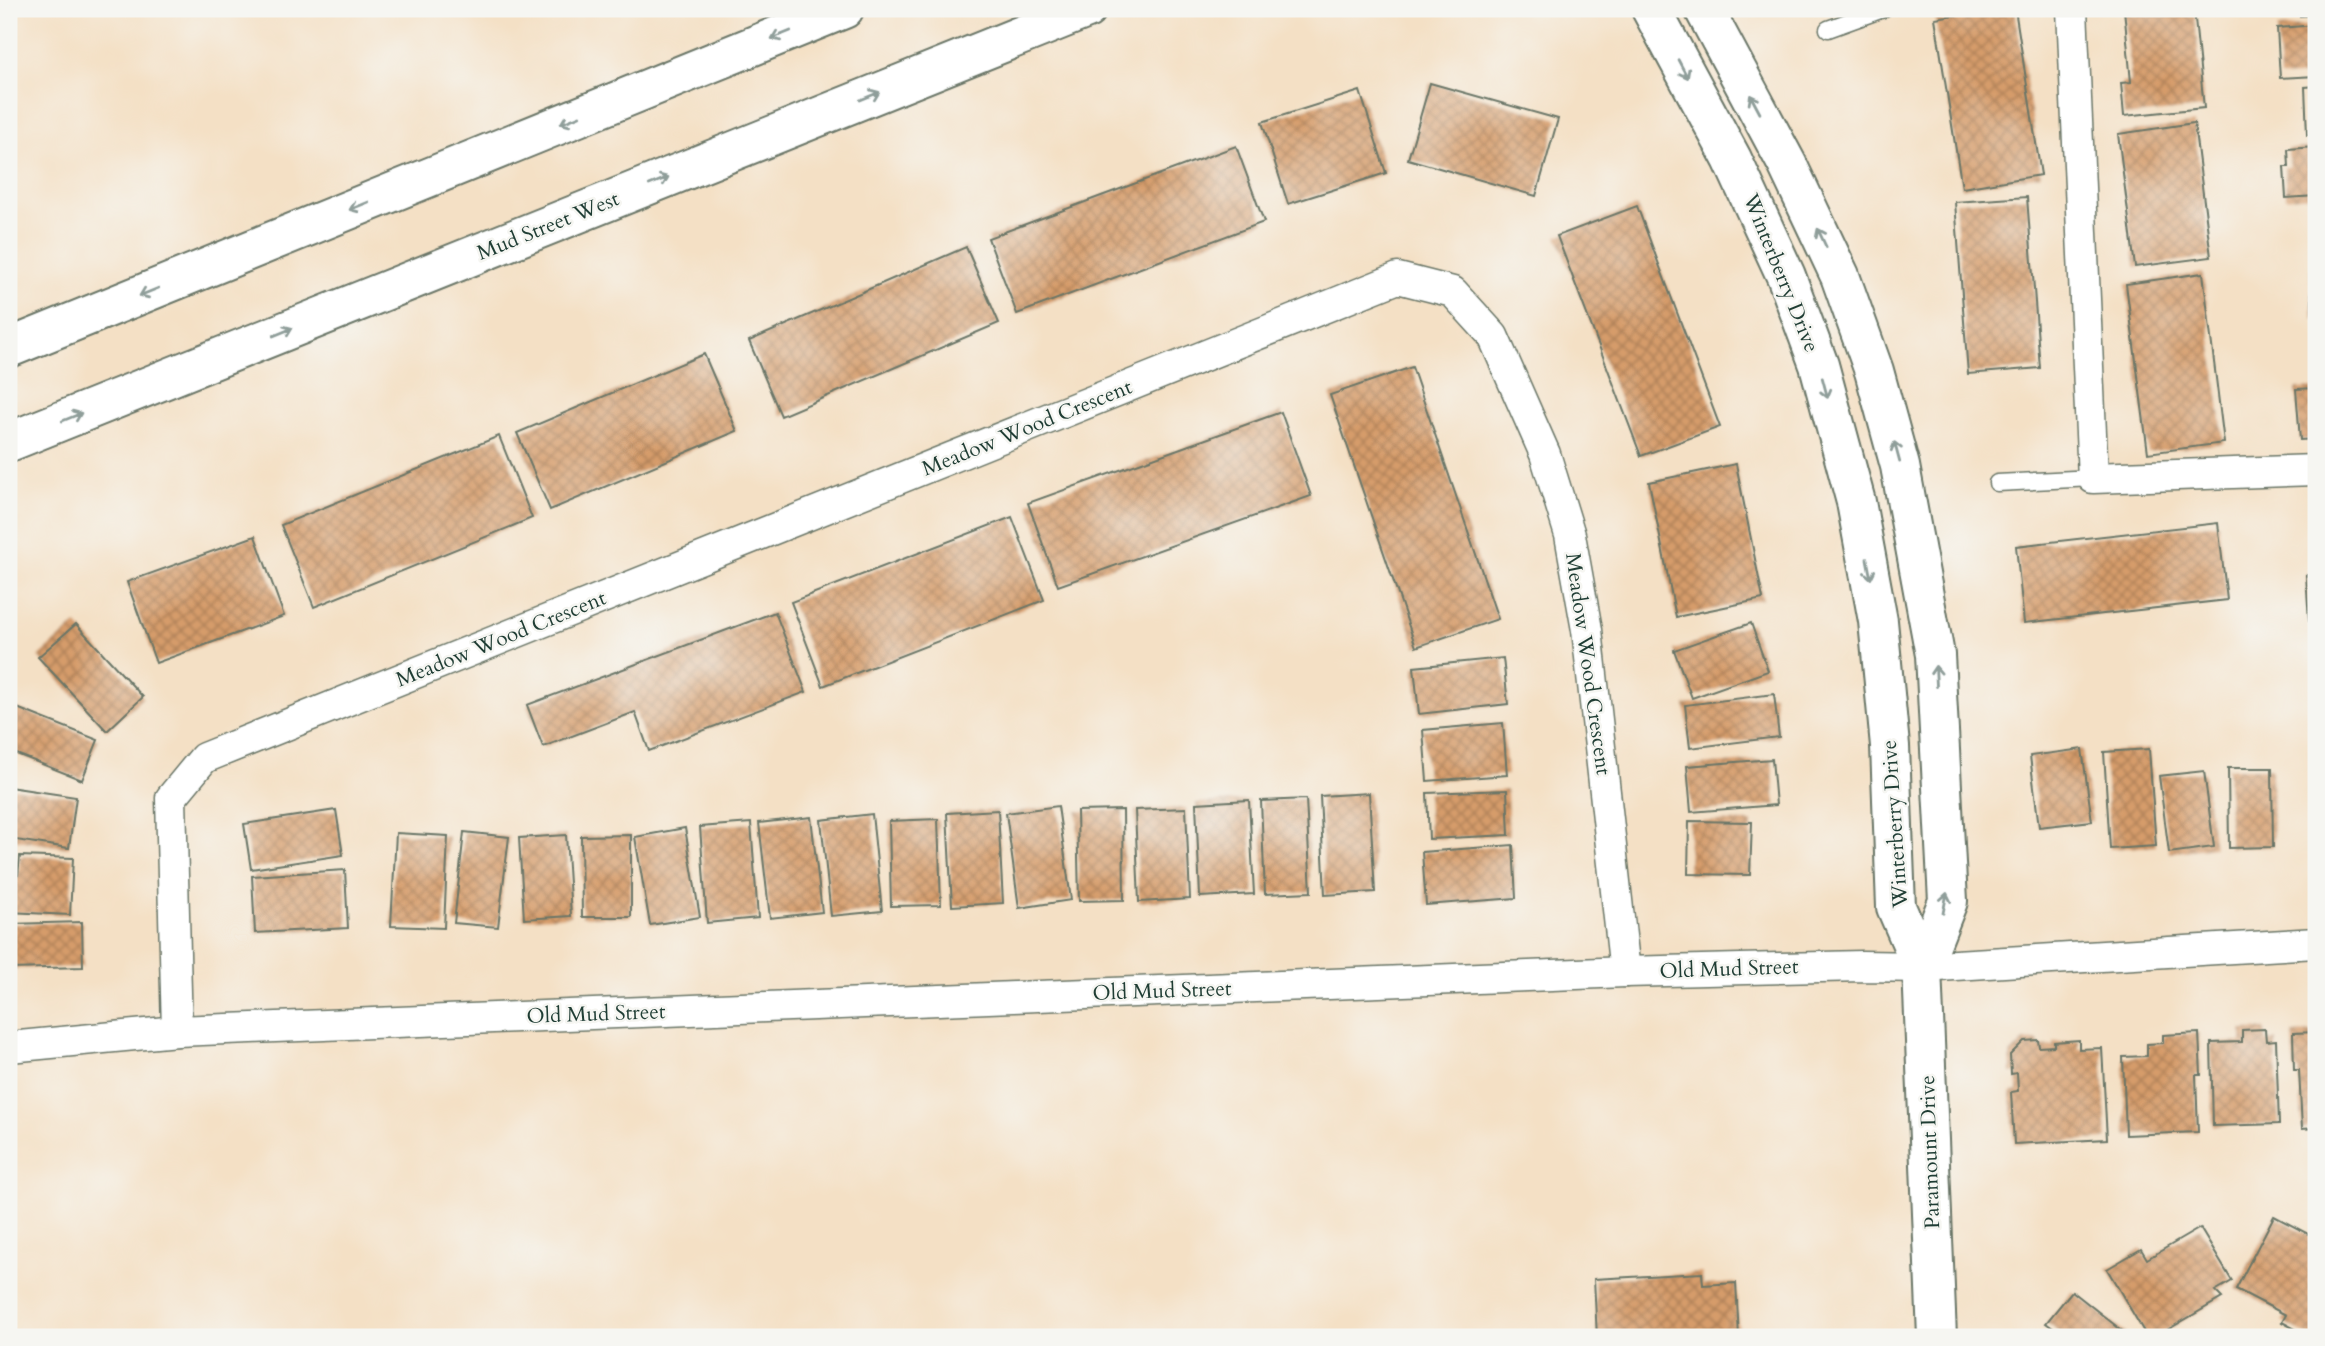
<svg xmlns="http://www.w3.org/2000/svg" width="2325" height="1346" font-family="Cardo,serif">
	<defs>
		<pattern id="building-cross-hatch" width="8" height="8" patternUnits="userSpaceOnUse" patternTransform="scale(1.75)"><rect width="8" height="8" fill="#d69c6a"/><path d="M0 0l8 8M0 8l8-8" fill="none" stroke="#ad8058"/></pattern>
	</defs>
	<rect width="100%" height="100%" fill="#f6f6f2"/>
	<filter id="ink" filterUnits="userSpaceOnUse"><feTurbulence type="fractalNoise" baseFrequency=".0143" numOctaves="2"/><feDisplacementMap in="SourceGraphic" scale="14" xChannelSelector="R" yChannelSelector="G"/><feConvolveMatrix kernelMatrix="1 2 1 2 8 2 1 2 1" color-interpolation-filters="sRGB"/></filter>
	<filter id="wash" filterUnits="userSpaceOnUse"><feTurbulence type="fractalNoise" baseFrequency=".00686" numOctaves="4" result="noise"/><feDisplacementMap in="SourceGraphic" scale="28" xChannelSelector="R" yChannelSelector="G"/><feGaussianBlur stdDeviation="1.57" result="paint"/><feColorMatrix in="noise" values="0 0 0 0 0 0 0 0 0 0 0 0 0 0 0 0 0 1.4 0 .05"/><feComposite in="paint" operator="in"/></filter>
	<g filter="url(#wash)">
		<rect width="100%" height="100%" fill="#f4e0c5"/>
		<g id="blocks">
			<g fill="url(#building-cross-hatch)">
				<path d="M1994 9H2015L2041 175 1962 188 1935 18Z"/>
				<path d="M2124 9H2194L2204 108 2124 116 2121 83 2131 82Z"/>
				<path d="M2300 9H2316V15L2300 16Z"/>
				<path d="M2316 25V76L2280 78 2277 28Z"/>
				<path d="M1430 83 1558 119 1536 196 1408 159Z"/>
				<path d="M2316 86V135H2307L2305 87Z"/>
				<path d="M1360 91 1386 173 1288 204 1262 122Z"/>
				<path d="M2194 123 2211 257 2135 267 2118 134Z"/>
				<path d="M1236 146 1264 222 1017 314 988 238Z"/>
				<path d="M2316 147V196L2286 198 2284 167H2289L2288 149Z"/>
				<path d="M2027 197 2040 368 1968 374 1955 202Z"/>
				<path d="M2316 205V256L2313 257 2310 206Z"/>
				<path d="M1637 206 1720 427 1641 456 1557 236Z"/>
				<path d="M966 247 999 323 781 416 749 341Z"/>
				<path d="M2310 268H2316V318L2313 319Z"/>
				<path d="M2203 273 2224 443 2148 453 2126 284Z"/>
				<path d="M704 354 737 431 550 510 517 433Z"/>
				<path d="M1412 367 1498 619 1416 647 1330 395Z"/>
				<path d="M2316 388V439L2300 440 2296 389Z"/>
				<path d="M1281 412 1311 496 1058 586 1028 503Z"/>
				<path d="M499 436 532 518 314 607 281 525Z"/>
				<path d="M1736 464 1763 599 1676 617 1649 482Z"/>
				<path d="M1012 517 1044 600 823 686 791 602Z"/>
				<path d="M2218 523 2227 600 2024 623 2016 546Z"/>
				<path d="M255 536 284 616 156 663 127 582Z"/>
				<path d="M2306 575H2316V621H2309Z"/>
				<path d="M775 612 806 692 649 751 635 712 543 747 527 705Z"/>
				<path d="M1751 623 1768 671 1692 698 1674 650Z"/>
				<path d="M76 624 143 697 107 731 38 657Z"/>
				<path d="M1503 658 1508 704 1419 714 1414 667Z"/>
				<path d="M1774 694 1779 737 1690 748 1685 705Z"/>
				<path d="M12 706 98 740 82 780 9 751V715Z"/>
				<path d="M1503 723 1507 775 1427 781 1423 730Z"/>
				<path d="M2082 749 2092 821 2039 827 2030 756Z"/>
				<path d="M2149 749 2156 846 2110 849 2104 752Z"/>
				<path d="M1772 759 1776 805 1691 812 1687 766Z"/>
				<path d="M2228 768H2272L2273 847 2229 848Z"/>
				<path d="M2204 771 2214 847 2169 853 2159 776Z"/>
				<path d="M9 787 76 797 69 848 9 839Z"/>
				<path d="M1507 790 1509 835 1429 839 1427 793Z"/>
				<path d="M1369 793 1375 892 1325 895 1320 796Z"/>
				<path d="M1306 799 1311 892 1265 894 1261 801Z"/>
				<path d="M1249 800 1254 894 1200 897 1196 803Z"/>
				<path d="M1058 806 1071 900 1019 908 1006 813Z"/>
				<path d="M1186 808 1190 899 1139 902 1135 810Z"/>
				<path d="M336 810 343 855 251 869 244 824Z"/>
				<path d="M998 810 1003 903 952 906 947 813Z"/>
				<path d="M1123 810 1124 900 1079 901 1077 811Z"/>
				<path d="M872 814 882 911 831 916 821 820Z"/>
				<path d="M811 817 822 912 770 918 759 823Z"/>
				<path d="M938 819 941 905 891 906 889 821Z"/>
				<path d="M1689 821 1752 822 1750 875 1688 874Z"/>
				<path d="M751 823 758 918 707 923 700 827Z"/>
				<path d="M685 828 700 917 650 925 635 837Z"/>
				<path d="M464 832 509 837 498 927 454 923Z"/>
				<path d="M396 833 448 836 444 928 391 926Z"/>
				<path d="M566 835 571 916 524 919 519 838Z"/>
				<path d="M631 835V917H582L581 836Z"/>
				<path d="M1513 845 1516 898 1426 905 1422 852Z"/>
				<path d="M20 856 73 858 70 915 9 912V875H18Z"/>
				<path d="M345 870 348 928 255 933 252 876Z"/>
				<path d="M82 922 83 967 9 969V924Z"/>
				<path d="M2265 1029 2266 1041 2276 1040 2279 1124 2213 1126 2211 1043 2242 1042V1030Z"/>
				<path d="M2316 1032V1128L2302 1129 2299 1070H2294L2293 1033Z"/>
				<path d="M2199 1033 2201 1075H2196L2198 1132 2126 1135 2123 1057 2147 1056V1044L2163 1043V1035Z"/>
				<path d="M2038 1040 2039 1047 2054 1046V1042L2079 1040V1049L2102 1048 2107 1139 2014 1144 2011 1092 2018 1091 2017 1073 2011 1074 2010 1055 2024 1041Z"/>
				<path d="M2274 1216 2316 1238V1337H2310L2282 1322 2286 1315 2236 1289Z"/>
				<path d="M2200 1228 2232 1281 2215 1291 2222 1298 2155 1337H2147L2107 1269 2141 1249 2147 1259Z"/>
				<path d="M1702 1273 1703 1285 1736 1283 1739 1337H1597L1594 1279Z"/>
				<path d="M2072 1291 2130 1337H2065L2046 1323Z"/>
			</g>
		</g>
	</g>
	<g filter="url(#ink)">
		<use href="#blocks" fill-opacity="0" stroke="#6a7667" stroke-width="2"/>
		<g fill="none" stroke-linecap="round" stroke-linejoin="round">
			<g stroke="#6a7667" stroke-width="19">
				<g id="lane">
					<path d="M1828 29 1883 9"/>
					<path d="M1997 483 2093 478"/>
				</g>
			</g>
			<g stroke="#6a7667" stroke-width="33">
				<g id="street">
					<path d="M2072 9 2093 478 2316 470"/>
					<path d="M177 1031 171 798 204 758 1398 278 1453 292 1493 336 1545 454 1570 535 1587 630 1625 972"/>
					<path d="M9 1047 177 1031 1625 972 1862 966 1922 967 2316 943"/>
				</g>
			</g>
			<g stroke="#6a7667" stroke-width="42">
				<g id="secondary">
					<path d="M1651 9 1732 159 1786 276 1819 365 1856 502 1878 621 1890 746 1896 907 1922 967 1937 1337"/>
					<path d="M1704 9 1787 164 1840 276 1874 371 1900 466 1935 655 1948 901 1922 967"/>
				</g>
			</g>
			<g stroke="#6a7667" stroke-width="42">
				<g id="primary">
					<path d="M9 348 844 9"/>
					<path d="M9 442 1087 9"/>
				</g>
			</g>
			<use href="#lane" stroke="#fff" stroke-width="16"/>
			<use href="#street" stroke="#fff" stroke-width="30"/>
			<use href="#secondary" stroke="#fff" stroke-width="38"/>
			<use href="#primary" stroke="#fff" stroke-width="38"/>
		</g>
		<defs><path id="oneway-shaft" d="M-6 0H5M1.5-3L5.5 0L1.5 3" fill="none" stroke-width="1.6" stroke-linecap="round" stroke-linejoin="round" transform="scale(1.75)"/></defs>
		<g stroke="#8f9e9a">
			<use href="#oneway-shaft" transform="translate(781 35) rotate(158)"/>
			<use href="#oneway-shaft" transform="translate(1683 69) rotate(62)"/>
			<use href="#oneway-shaft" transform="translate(870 96) rotate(-22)"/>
			<use href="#oneway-shaft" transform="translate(1755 104) rotate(-118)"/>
			<use href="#oneway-shaft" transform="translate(570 120) rotate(158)"/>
			<use href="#oneway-shaft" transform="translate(659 181) rotate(-22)"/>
			<use href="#oneway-shaft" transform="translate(359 206) rotate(158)"/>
			<use href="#oneway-shaft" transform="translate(1822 238) rotate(-115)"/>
			<use href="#oneway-shaft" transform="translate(149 292) rotate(158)"/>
			<use href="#oneway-shaft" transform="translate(283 332) rotate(-22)"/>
			<use href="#oneway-shaft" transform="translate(1825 388) rotate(75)"/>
			<use href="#oneway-shaft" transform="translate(72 417) rotate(-22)"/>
			<use href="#oneway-shaft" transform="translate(1897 452) rotate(-105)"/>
			<use href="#oneway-shaft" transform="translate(1869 569) rotate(79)"/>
			<use href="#oneway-shaft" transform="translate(1936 676) rotate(-93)"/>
			<use href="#oneway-shaft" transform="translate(1945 903) rotate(-79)"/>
		</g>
	</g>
	<g text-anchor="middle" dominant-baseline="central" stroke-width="5" stroke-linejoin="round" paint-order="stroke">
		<g font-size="21" fill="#1f3d34" stroke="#f6f6f2">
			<text transform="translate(548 226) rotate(-22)">Mud Street West</text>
			<text transform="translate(1781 273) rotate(68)">Winterberry Drive</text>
			<text transform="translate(1027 428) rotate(-22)">Meadow Wood Crescent</text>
			<text transform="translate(501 639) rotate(-22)">Meadow Wood Crescent</text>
			<text transform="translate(1588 664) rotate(82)">Meadow Wood Crescent</text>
			<text transform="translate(1895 824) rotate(-94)">Winterberry Drive</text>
			<text transform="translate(1729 969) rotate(-2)">Old Mud Street</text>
			<text transform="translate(1162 991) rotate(-2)">Old Mud Street</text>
			<text transform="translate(596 1014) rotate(-2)">Old Mud Street</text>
			<text transform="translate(1930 1152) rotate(-92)">Paramount Drive</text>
		</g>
	</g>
	<rect width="2325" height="1346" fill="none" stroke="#f6f6f2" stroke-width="35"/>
</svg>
